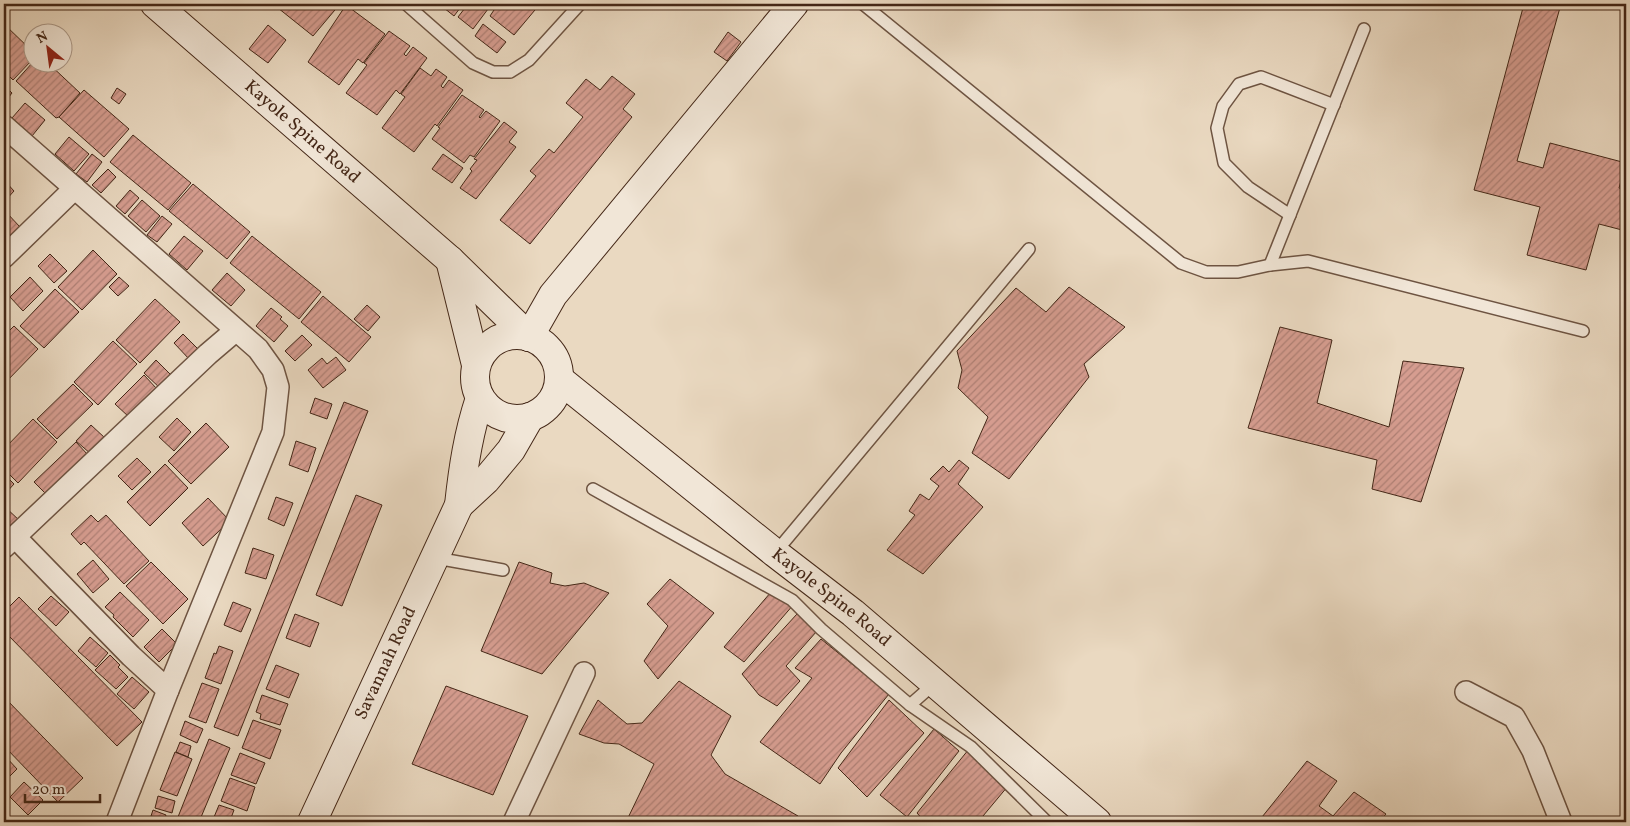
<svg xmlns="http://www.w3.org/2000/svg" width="1630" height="826" font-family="Vollkorn,serif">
	<defs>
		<pattern id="building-hatch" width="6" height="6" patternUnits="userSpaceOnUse" patternTransform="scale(1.25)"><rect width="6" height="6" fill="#d69d90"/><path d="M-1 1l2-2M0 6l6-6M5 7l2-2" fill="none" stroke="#af8075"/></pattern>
	</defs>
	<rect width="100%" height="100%" fill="#ead9c1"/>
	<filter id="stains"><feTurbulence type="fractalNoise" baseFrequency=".004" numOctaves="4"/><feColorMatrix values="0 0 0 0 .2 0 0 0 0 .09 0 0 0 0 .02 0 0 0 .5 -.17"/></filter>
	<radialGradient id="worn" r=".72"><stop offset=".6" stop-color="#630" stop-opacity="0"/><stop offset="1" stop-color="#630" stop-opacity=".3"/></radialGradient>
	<g fill="url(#building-hatch)" stroke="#442717">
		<path d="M273 4H340L313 36Z"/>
		<path d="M439 4H463L454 16Z"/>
		<path d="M468 4H489L491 5 473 29 458 17Z"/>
		<path d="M494 4H540L514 35 490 16 494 10 491 7Z"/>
		<path d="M1524 4H1561L1517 161 1543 168 1550 143 1626 163 1619 188 1626 190V231L1599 224 1586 270 1527 255 1540 207 1474 190Z"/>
		<path d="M346 5 385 34 363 63 358 59 339 85 308 62Z"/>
		<path d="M4 24 32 51V60L13 80 4 71Z"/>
		<path d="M483 24 506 42 497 53 475 36Z"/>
		<path d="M268 25 286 40 268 63 249 49Z"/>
		<path d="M389 31 410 46 404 54 406 56 413 47 427 58 400 94 396 90 377 115 346 93 367 65 364 63Z"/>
		<path d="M728 32 741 42 727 61 714 52Z"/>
		<path d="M33 62H47L80 93 59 117 56 118 16 81Z"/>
		<path d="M420 68 431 76 436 69 447 77 441 86 443 88 449 80 463 90 437 126 435 124 414 152 382 128 405 97 401 94Z"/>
		<path d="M612 76 635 94 623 109 632 117 530 244 500 220 536 176 530 171 549 149 554 153 583 117 566 103 586 79 600 90Z"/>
		<path d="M4 85 12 93 4 103Z"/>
		<path d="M117 88 126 94 119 104 111 98Z"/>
		<path d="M84 90 129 129 104 157 59 117Z"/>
		<path d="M462 95 484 110 479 117 480 118 486 111 500 121 474 157 470 155 464 163 432 139 440 128 438 127Z"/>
		<path d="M25 103 45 120 32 136 12 118Z"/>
		<path d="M504 122 517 132 509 142 516 147 476 199 460 188 472 171 470 169 477 160 474 159Z"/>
		<path d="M133 135 191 183 168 210 110 162Z"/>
		<path d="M69 137 89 154 74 171 55 154Z"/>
		<path d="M92 154 102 162 87 182 76 174Z"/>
		<path d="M443 154 463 168 452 183 432 169Z"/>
		<path d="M108 169 116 177 101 193 92 185Z"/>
		<path d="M4 180 14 191 4 202Z"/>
		<path d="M193 184 250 232 227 259 169 211Z"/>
		<path d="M130 190 139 198 125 214 116 206Z"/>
		<path d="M142 200 160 216 146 232 128 216Z"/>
		<path d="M6 212 20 227 4 243V215Z"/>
		<path d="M162 216 172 224 157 242 147 235Z"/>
		<path d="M184 236 203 251 187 270 169 254Z"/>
		<path d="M252 236 321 292 299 319 230 263Z"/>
		<path d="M93 250 117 274 82 310 58 287Z"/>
		<path d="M50 254 67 271 54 283 38 266Z"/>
		<path d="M227 273 245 290 231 306 212 290Z"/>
		<path d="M30 277 43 291 23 311 10 297Z"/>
		<path d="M119 277 129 286 118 296 109 287Z"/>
		<path d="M1069 287 1125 327 1084 364 1089 377 1009 479 972 453 988 417 958 388 962 370 957 351 1016 288 1046 312Z"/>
		<path d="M55 289 79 312 44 348 20 326Z"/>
		<path d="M323 296 371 337 349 362 301 322Z"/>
		<path d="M155 299 180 322 140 363 116 340Z"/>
		<path d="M367 305 380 317 368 331 354 319Z"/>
		<path d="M271 308 282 317 280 319 288 326 274 342 256 326Z"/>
		<path d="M14 326 38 349 4 384V336Z"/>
		<path d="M1280 327 1332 340 1317 403 1389 427 1403 361 1464 368 1421 502 1372 489 1377 460 1248 428Z"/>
		<path d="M183 334 200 351 190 360 174 343Z"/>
		<path d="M302 335 312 345 295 361 285 351Z"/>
		<path d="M113 341 137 364 98 405 74 382Z"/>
		<path d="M336 357 346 370 323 388 308 370 322 358 327 364Z"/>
		<path d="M156 360 173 377 161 389 144 373Z"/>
		<path d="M144 375 157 389 129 417 115 404Z"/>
		<path d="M73 384 93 404 57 439 37 419Z"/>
		<path d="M315 398 332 404 327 419 310 413Z"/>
		<path d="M344 402 368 411 238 736 214 727Z"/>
		<path d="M177 418 191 432 174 451 159 437Z"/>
		<path d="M33 419 57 442 18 483 4 469V449Z"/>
		<path d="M206 423 229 447 191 484 168 461Z"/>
		<path d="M91 425 105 438 91 454 76 441Z"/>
		<path d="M296 441 316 448 308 472 289 465Z"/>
		<path d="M76 442 88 455 47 495 34 482Z"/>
		<path d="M137 458 151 472 132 490 118 476Z"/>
		<path d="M959 460 969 468 958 484 983 507 923 574 887 550 915 515 909 511 920 494 929 500 939 486 930 479 943 466 949 472Z"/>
		<path d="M165 464 188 488 150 526 127 502Z"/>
		<path d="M4 474 14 484 4 495Z"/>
		<path d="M356 495 382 505 342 606 316 595Z"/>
		<path d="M276 497 293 503 284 526 268 519Z"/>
		<path d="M208 498 230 521 203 546 182 523Z"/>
		<path d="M4 506 20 521 4 538Z"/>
		<path d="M91 515 98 522 106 515 149 561 124 584 84 542 81 545 71 534Z"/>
		<path d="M253 548 274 555 266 579 245 573Z"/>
		<path d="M93 560 109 579 93 593 77 574Z"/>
		<path d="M151 562 188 599 163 624 126 586Z"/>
		<path d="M519 562 552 573 550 583 565 586 584 583 609 593 542 674 481 651Z"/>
		<path d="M670 579 714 613 658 679 644 661 668 626 647 604Z"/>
		<path d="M120 592 149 620 133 637 113 617 114 615 105 607Z"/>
		<path d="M771 592 794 604 744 662 724 647Z"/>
		<path d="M51 596 69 612 56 626 38 609Z"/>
		<path d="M19 597 142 722 117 746 4 631V612Z"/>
		<path d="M233 602 251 609 241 632 224 625Z"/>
		<path d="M295 614 319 623 310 647 286 638Z"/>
		<path d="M797 614 817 631 786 666 800 681 777 706 759 695 742 674Z"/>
		<path d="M162 629 177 644 159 662 144 647Z"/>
		<path d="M90 637 108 653 96 667 78 651Z"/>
		<path d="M821 639 889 694 841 753 820 784 760 742 812 678 795 668Z"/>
		<path d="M219 646 233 651 221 684 205 678 214 653 216 654Z"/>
		<path d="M110 655 120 665 118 667 128 677 116 689 95 670Z"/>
		<path d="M276 665 299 674 289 698 266 689Z"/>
		<path d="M132 677 149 692 134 709 117 694Z"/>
		<path d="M679 681 731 716 711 755 725 774 798 816 793 822H626L654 764 619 744 604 743 579 734 598 700 627 724 642 723Z"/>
		<path d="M202 683 219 689 206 723 189 717Z"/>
		<path d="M446 686 528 716 493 795 412 764Z"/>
		<path d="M262 695 288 704 280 725 260 719 261 714 256 712Z"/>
		<path d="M4 697 83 778 58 802 4 746Z"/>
		<path d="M889 700 924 733 867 797 838 768Z"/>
		<path d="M253 720 281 730 270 759 242 748Z"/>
		<path d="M185 721 203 729 197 743 180 735Z"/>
		<path d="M934 729 959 751 907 817 880 795Z"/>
		<path d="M209 739 230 748 199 822H176Z"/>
		<path d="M180 742 191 746 188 757 176 752Z"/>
		<path d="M969 749 1008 786 978 822H925L917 813Z"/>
		<path d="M175 752 192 759 177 796 160 790Z"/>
		<path d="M240 753 265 763 256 784 231 775Z"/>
		<path d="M6 757 17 769 4 782V759Z"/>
		<path d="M1307 761 1337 781 1319 806 1333 816 1354 792 1386 814 1379 822H1258Z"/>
		<path d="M230 778 255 787 247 811 221 801Z"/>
		<path d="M24 782 43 800 28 815 10 797Z"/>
		<path d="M158 796 175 801 172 813 155 808Z"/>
		<path d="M219 805 234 810 231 818 239 822H212Z"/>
		<path d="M153 810 166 815 164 822 150 819Z"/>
	</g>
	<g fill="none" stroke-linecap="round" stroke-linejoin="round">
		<g stroke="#6e5442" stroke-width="14">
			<g id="lane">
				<path d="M406 4 473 63 493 72H510L529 60 580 4"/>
				<path d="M863 4 1181 263 1206 272H1238L1270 265 1308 261 1583 331"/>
				<path d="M1290 215 1248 187 1224 163 1217 128 1223 106 1239 84 1261 77 1334 105"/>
				<path d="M1270 265 1364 29"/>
				<path d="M593 489 792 600 821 629 910 705 971 747 1047 822"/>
				<path d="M775 553 1029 249"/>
				<path d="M436 558 503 570"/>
				<path d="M910 705 935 683"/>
			</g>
		</g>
		<g stroke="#6e5442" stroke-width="24">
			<g id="street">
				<path d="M4 126 258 349 273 370 278 387 273 432 168 690 117 822"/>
				<path d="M4 257 75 188"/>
				<path d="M15 537 131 656 168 690"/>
				<path d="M4 547 208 354 235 331"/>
				<path d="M1466 692 1514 717 1533 751 1561 822"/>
				<path d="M514 822 584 673"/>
			</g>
		</g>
		<g stroke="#442717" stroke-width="30">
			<g id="secondary">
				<path id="s1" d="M155 4 450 260 529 337"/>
				<path d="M450 260 476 365"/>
				<circle cx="517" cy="377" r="42"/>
				<path d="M529 337 553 295 794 4"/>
				<path id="s2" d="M559 379 775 553 853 613 1097 822"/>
				<path d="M459 505 486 480 511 450 530 417"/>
				<path id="s3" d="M312 822 459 505C463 468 468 434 480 398"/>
			</g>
		</g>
		<use href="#lane" stroke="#f1e6d7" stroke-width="11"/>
		<use href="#street" stroke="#f1e6d7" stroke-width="21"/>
		<use href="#secondary" stroke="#f1e6d7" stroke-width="28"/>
	</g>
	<g text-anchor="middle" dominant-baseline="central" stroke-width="4" stroke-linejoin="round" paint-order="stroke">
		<g font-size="18" fill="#442717" stroke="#f1e6d7">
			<text stroke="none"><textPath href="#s1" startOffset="195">Kayole Spine Road</textPath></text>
			<text stroke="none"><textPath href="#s2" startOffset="349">Kayole Spine Road</textPath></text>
			<text stroke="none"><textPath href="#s3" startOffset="175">Savannah Road</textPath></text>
		</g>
	</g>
	<rect width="1630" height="826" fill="none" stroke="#ead9c1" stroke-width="20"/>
	<rect x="5" y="5" width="1620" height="816" fill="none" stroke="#442717" stroke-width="2.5"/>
	<rect x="10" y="10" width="1610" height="806" fill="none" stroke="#442717"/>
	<g transform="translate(48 48) rotate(331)"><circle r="24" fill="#f1e6d7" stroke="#ac9a8a"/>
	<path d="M0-4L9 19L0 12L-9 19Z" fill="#8f2418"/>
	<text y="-8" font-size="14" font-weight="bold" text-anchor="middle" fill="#442717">N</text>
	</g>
	<path d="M25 794v8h75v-8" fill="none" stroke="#442717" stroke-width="2.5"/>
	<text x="32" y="794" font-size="15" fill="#442717" stroke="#f1e6d7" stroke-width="4" paint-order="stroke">20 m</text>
	<rect width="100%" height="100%" filter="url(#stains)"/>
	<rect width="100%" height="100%" fill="url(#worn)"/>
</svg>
